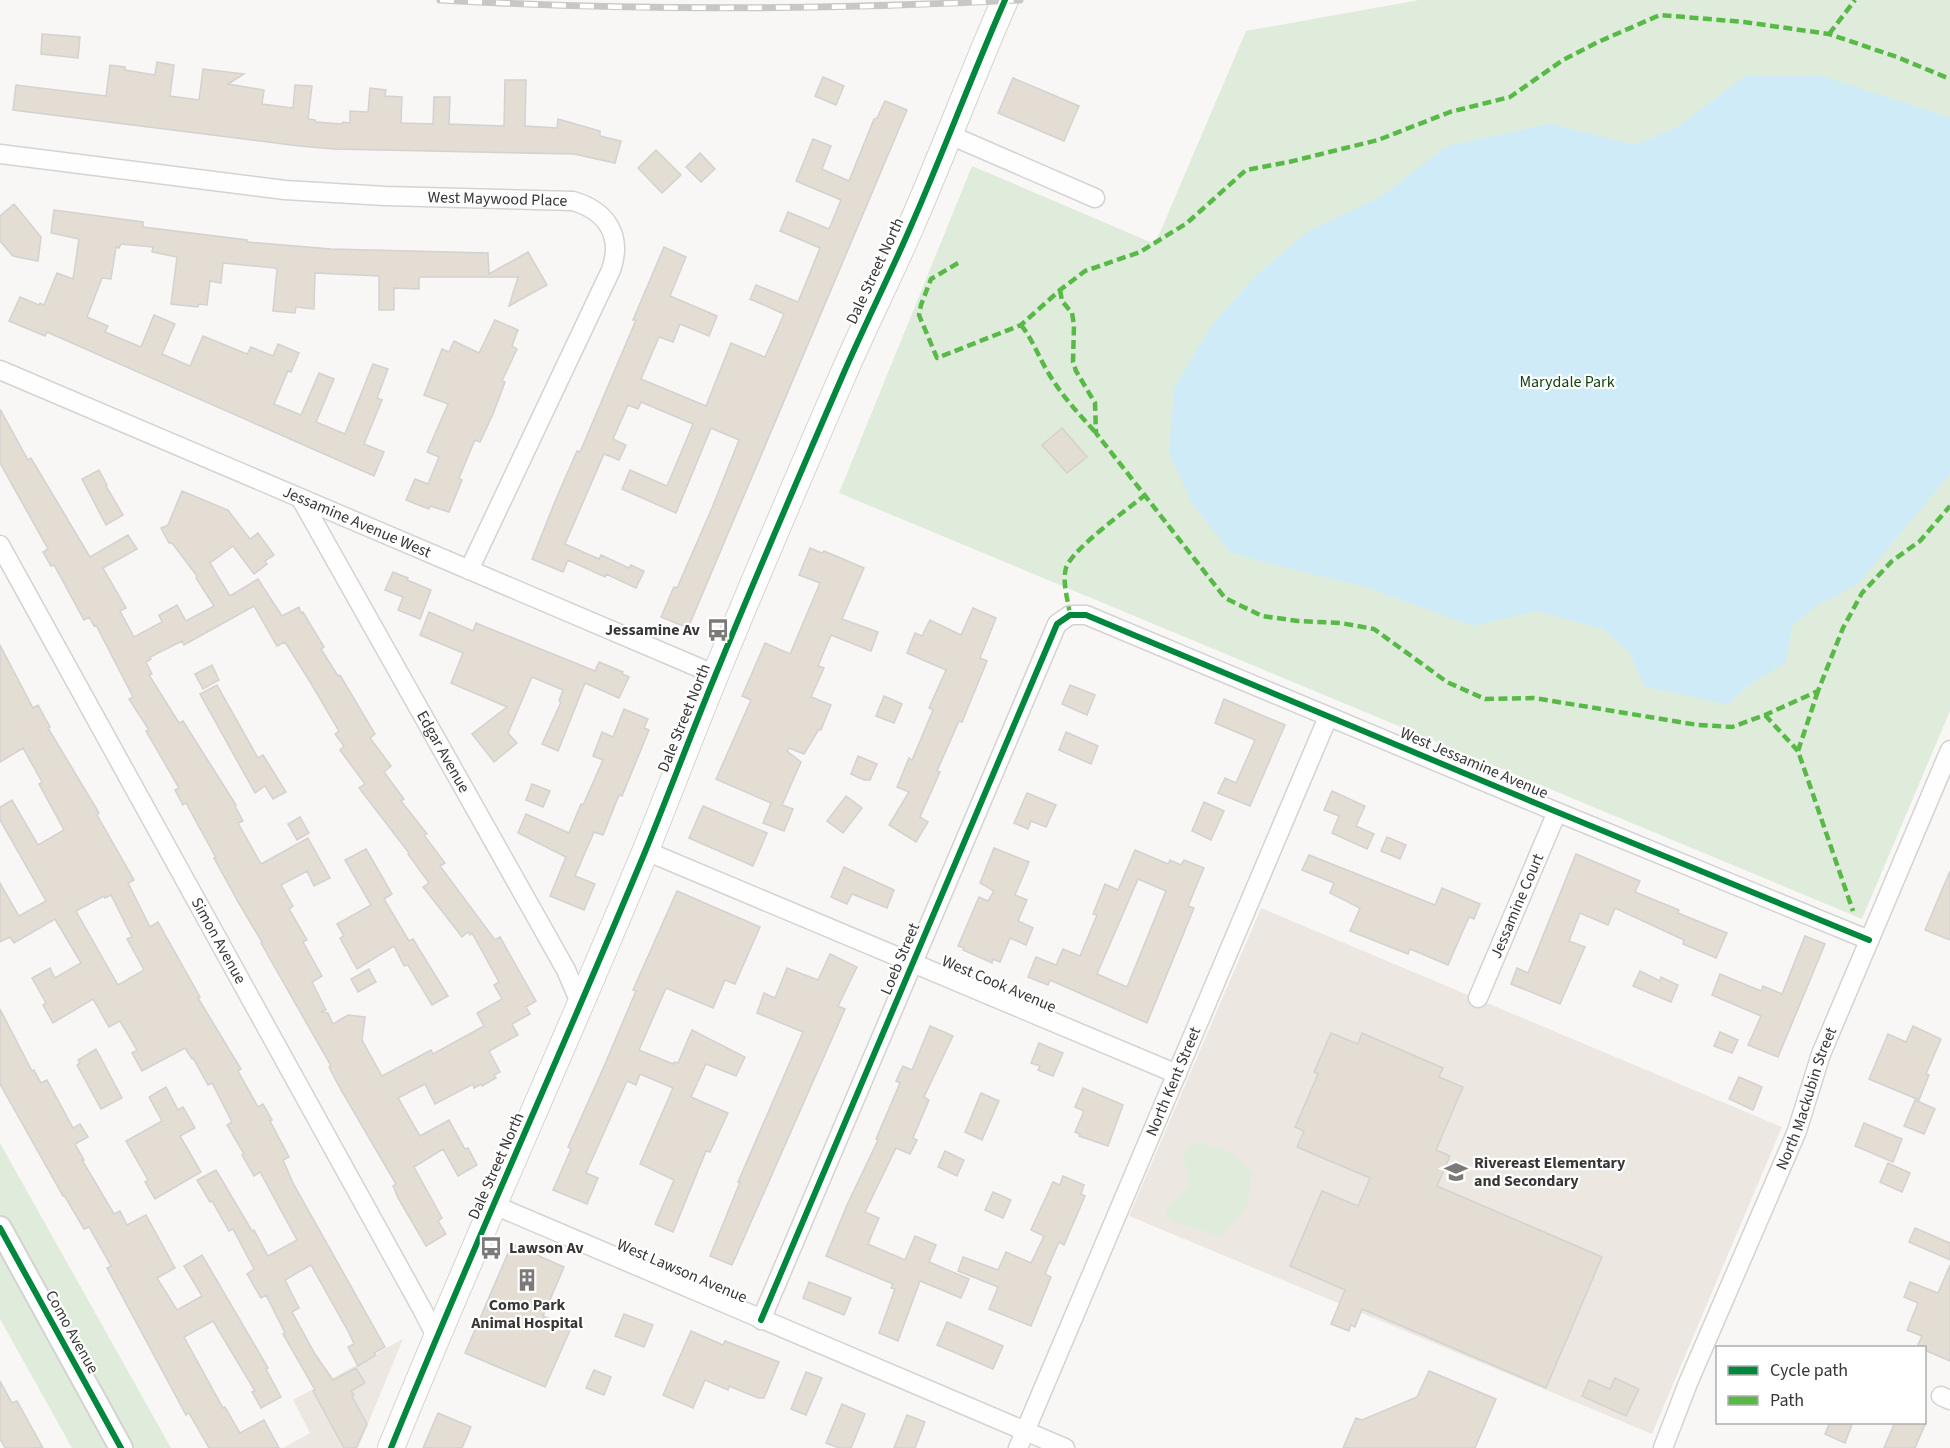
<svg xmlns="http://www.w3.org/2000/svg" width="1950" height="1448" font-family="'Source Sans 3',sans-serif">
	<rect width="100%" height="100%" fill="#f9f7f5"/>
	<g fill="#ece8e1">
		<path d="M1261 908 1782 1127 1652 1434 1129 1216Z"/>
		<path d="M403 1339 358 1448H283L310 1433 293 1400 369 1358 371 1359 378 1355 377 1353Z"/>
	</g>
	<g fill="#dfecdc">
		<path d="M1419 0H1950V711L1862 919 839 493 972 166 1155 244 1246 31Z"/>
		<path d="M1200 1142 1233 1154 1252 1173 1248 1204 1222 1237 1172 1221 1166 1214C1167 1198 1185 1197 1188 1183 1190 1175 1184 1163 1183 1155 1187 1146 1191 1144 1200 1142Z"/>
		<path d="M0 1143 171 1448H72L0 1319Z"/>
	</g>
	<path fill="#cfebf8" d="M1746 75H1819L1950 118V474L1859 583 1815 607 1792 626 1786 662 1749 685 1728 705 1644 686 1630 653 1603 629 1537 611 1473 626 1363 586 1267 563 1230 552 1192 503 1169 453 1174 389 1209 329 1255 276 1310 230 1379 198 1447 146 1550 124 1636 145 1679 126Z"/>
	<g fill="#e3ddd4" stroke="#d3d2d0" stroke-width="1.5" fill-rule="evenodd">
		<path d="M42 34 80 37 78 58 41 54Z"/>
		<path d="M157 62 174 65 170 96 199 100 203 69 244 74 228 84 264 90 262 104 293 108 295 85 312 86 308 119 315 120 316 122 342 124 343 122 350 123V111L368 112 370 88 386 90 385 96 402 97 401 123 433 124 434 97H450L449 124 504 126 505 80H526L525 126 557 128 558 119 600 131V136L621 141 615 163 574 154 334 149 299 146 13 110 16 85 106 96 110 65 125 67V70L155 75Z"/>
		<path d="M823 77 844 86 836 105 815 96Z"/>
		<path d="M1013 78 1079 106 1064 141 998 113Z"/>
		<path d="M885 101 907 110 688 628 661 617 673 589 674 587 677 588 712 508 739 440 711 428 676 513 622 489 630 470 667 486 693 424 641 402 638 409 628 405 613 439 626 445 619 460 604 454 565 544 599 559 601 555 629 568 631 565 644 571 636 588 606 574 605 577 568 560 563 572 532 559 556 499 577 451 580 452 636 320H633L664 247 686 257 670 296 717 316 709 336 680 324 673 342 659 337 641 379 706 406 731 343 765 357 784 314 750 299 756 285 798 302 820 248 780 231 788 212 829 229 841 200 796 181 813 139 831 146 822 169 849 181 874 119 877 118Z"/>
		<path d="M656 150 681 175 662 193 638 168Z"/>
		<path d="M700 153 715 169 701 182 686 167Z"/>
		<path d="M14 204 41 237 38 261 13 256 0 241V216Z"/>
		<path d="M54 210 143 222V227L247 240V242L331 249 488 253 489 274 528 252 547 285 509 306 518 277H419V289L394 288V310H379V276L315 273 314 309 296 307 295 313 273 311 277 269 275 268 223 263 221 283 210 281 207 305 199 304 198 307 171 304 177 257 152 252 153 247 121 244 119 248 116 247 111 279 102 278 87 317 108 326 105 332 141 347 154 315 175 324 162 354 190 366 203 336 247 354 251 347 273 356 278 344 299 353 291 372 288 371 274 404 301 415 319 373 334 379 316 422 345 434 373 364 388 369 377 398 382 400 364 444 384 452 374 476 47 332 45 336 9 321 20 297 39 305 40 303 44 305 57 273 73 279 79 239 51 233Z"/>
		<path d="M495 320 518 330 512 346 517 349 502 381 505 382 493 414 480 442 475 440 459 478 462 480 449 512 430 506 429 509 406 500 415 479 428 484 439 457 427 452 448 404 424 395 442 349 449 352 454 341 479 353Z"/>
		<path d="M0 409 28 460 31 458 90 557 128 535 137 549 103 568 126 608 120 611 134 637 162 622 159 615 177 605 186 621 214 606 196 578 197 576 172 543H169L161 528 168 525 182 491 228 510 250 539 258 533 274 555 265 561 267 564 254 574 233 546 210 563 230 596 258 579 282 616 299 607 301 613 303 612 324 647 321 649 338 676 340 675 375 734 370 738 391 766 384 772 404 799 401 801 427 834 424 835 445 863 440 866 495 940 500 937 536 1001 526 1007 530 1014 512 1024 518 1035 489 1051 500 1072 494 1075 496 1078 482 1086 481 1084 474 1088 473 1084 435 1104 425 1084 398 1098 420 1136 449 1120 465 1149 468 1148 477 1165 458 1176 443 1149 414 1167 442 1218 438 1221 446 1234 426 1246 398 1198 393 1186 396 1184 341 1090 329 1067 331 1066 270 959 261 943 262 942 238 902 214 858H216L186 803 183 805 175 790 179 788 146 731 149 730 129 699 133 697 96 625 94 626 89 617 84 620 54 565 51 566 43 552 48 549 0 463ZM254 606 277 646 285 642 309 680 339 731 335 734 344 746 340 750 365 784 359 788 409 853 408 854 429 883 423 887 462 937 468 932 470 935 472 933 499 982 494 985 502 999 477 1013 484 1026 433 1054 431 1050 382 1076 362 1040 365 1017 348 1015 333 1024 328 1013 321 1012 326 1010 312 982 322 976 303 942 307 940 289 909 293 906 281 885 307 871 314 886 330 878 308 838 261 864 238 823 243 821 235 806 236 805 183 721 179 723 149 675 152 674 146 662 151 659 150 657 182 641 184 645Z"/>
		<path d="M1062 428 1087 457 1067 473 1042 445Z"/>
		<path d="M99 470 107 485 106 486 123 515 106 525 82 479Z"/>
		<path d="M810 548 822 553 824 551 864 568 842 619 878 632 871 651 831 635 818 666 824 668 811 697 831 705 821 730 819 729 804 754 789 748 787 751 801 762 782 805 793 809 784 831 763 823 771 803 716 779 751 700 742 696 765 643 790 654 820 583 799 575Z"/>
		<path d="M393 572 408 578 407 580 431 590 420 619 398 610 403 597 385 590Z"/>
		<path d="M973 608 996 618 980 658 987 661 962 722 959 721 937 771 940 772 920 817 928 822 916 842 889 825 909 792 897 787 909 758 912 760 933 710 929 708 946 670 907 653 915 633 922 636 930 620 961 635Z"/>
		<path d="M429 612 473 631 476 623 595 671 599 662 623 672 622 674 629 677 619 698 585 683 558 751 542 744 561 702 559 701 563 690 532 677 508 733 517 743 494 762 472 734 507 707 451 683 463 653 420 635Z"/>
		<path d="M0 645 33 708 38 705 50 727 48 728 99 813 97 815 134 880 128 883 150 927 158 922 200 997 198 998 241 1069 238 1071 258 1107 263 1104 272 1120 270 1121 289 1157 283 1160 293 1183 385 1347 374 1353 376 1355 358 1366 348 1347 354 1344 349 1333 311 1265 285 1280 299 1308 292 1312 315 1354 333 1380 356 1368 365 1383 351 1391 354 1395 352 1396 367 1424 356 1448H344L313 1391 315 1390 283 1334 285 1333 266 1295 261 1298 247 1274 254 1269 233 1229 229 1231 212 1201 210 1202 197 1180 216 1170 252 1231 254 1230 268 1256 297 1240 260 1172 254 1176 242 1155 244 1154 227 1125 232 1122 212 1083 208 1085 193 1058 192 1059 185 1048 142 1071 132 1053 137 1050 120 1021 109 1027 93 999 53 1023 43 1005 46 1003 32 978 50 968 55 978 81 963 55 919 14 943 10 937 0 942V883L19 916 46 901 0 820V807L12 800 38 845 64 830 39 784 42 782 23 748 0 762ZM111 895 132 937 127 939 144 970 118 985 76 911 104 896 105 898Z"/>
		<path d="M212 665 219 680 203 689 195 674Z"/>
		<path d="M217 685 258 758 263 755 286 792 273 799 265 786 255 793 200 694Z"/>
		<path d="M1070 685 1095 695 1087 715 1062 704Z"/>
		<path d="M884 696 902 704 894 723 876 716Z"/>
		<path d="M1224 699 1285 725 1250 806 1218 793 1225 778 1236 783 1255 740 1215 723Z"/>
		<path d="M624 709 648 719 644 728 649 730 622 796 619 795 603 835 594 832 575 876 595 884 584 910 550 896 566 857 518 833 526 814 569 833 581 804 583 805 603 760 593 756 602 732 613 737Z"/>
		<path d="M1066 732 1098 746 1091 764 1059 750Z"/>
		<path d="M858 756 877 764 870 780H864L851 774Z"/>
		<path d="M532 784 550 791 543 807 526 800Z"/>
		<path d="M1332 791 1365 806 1356 826 1374 834 1367 849 1332 833 1339 816 1324 810Z"/>
		<path d="M1027 793 1056 805 1046 827 1031 821 1028 829 1014 823Z"/>
		<path d="M846 796 862 808 843 833 827 821Z"/>
		<path d="M1204 802 1224 811 1211 840 1192 831Z"/>
		<path d="M703 806 767 833 753 866 689 838Z"/>
		<path d="M300 817 309 833 297 840 288 824Z"/>
		<path d="M1387 837 1406 845 1400 859 1381 851Z"/>
		<path d="M994 848 1029 862 1015 895 1027 900 1018 921 1033 928 1026 945 1010 938 1000 962 993 959 992 963 963 950 964 948 958 946 979 897 988 901 994 891 980 883Z"/>
		<path d="M366 849 392 894 384 899 409 941 413 939 448 996 432 1005 408 965 404 966 394 946 357 969 340 938 344 936 337 924 371 905 345 860Z"/>
		<path d="M1135 850 1168 864 1170 860 1181 865 1184 860 1204 868 1188 906 1194 908 1147 1023 1050 980 1048 985 1028 977 1036 957 1056 965 1063 949 1080 956 1097 915 1093 914 1105 884 1118 890ZM1138 879 1166 891 1127 987 1097 974Z"/>
		<path d="M1576 854 1640 881 1635 892 1679 910 1678 913 1727 933 1716 958 1683 944 1684 940 1615 908 1608 925 1580 913 1569 941 1585 947 1560 1004 1511 984 1517 968 1528 973Z"/>
		<path d="M1309 855 1435 905 1442 888 1480 904 1474 919 1469 917 1448 965 1410 949 1408 954 1350 931 1360 908 1330 893 1334 883 1302 870Z"/>
		<path d="M844 867 894 890 887 908 852 894 847 904 831 897Z"/>
		<path d="M1950 871V940L1925 930Z"/>
		<path d="M677 891 760 927 735 984 725 980 713 1008 666 988 639 1050 673 1064 674 1062 678 1063 692 1030 745 1057 736 1076 706 1064 691 1097 728 1113 710 1152 706 1151 673 1232 655 1224 674 1180 640 1164 673 1088 640 1074 636 1085 627 1081 586 1173 598 1178 587 1204 553 1190 571 1149 568 1147 602 1071 636 991 633 990Z"/>
		<path d="M1805 936 1825 944 1778 1057 1748 1045 1761 1016 1712 995 1720 974 1761 991 1763 986 1782 994Z"/>
		<path d="M830 954 857 967 838 1006 845 1009 732 1265 710 1256 740 1182H738L803 1032 757 1013 764 993 775 998 787 968 818 980Z"/>
		<path d="M369 969 376 982 358 992 351 979Z"/>
		<path d="M1640 971 1660 981 1661 977 1678 985 1671 1002 1633 986Z"/>
		<path d="M0 1009 32 1071 34 1070 41 1083 47 1080 73 1128 80 1124 88 1137 75 1144 84 1160H82L114 1214 120 1211 127 1225 146 1215 175 1268 157 1278 177 1310 202 1296 184 1266 202 1255 268 1368 266 1369 281 1397 261 1408 252 1392 255 1391 213 1321 184 1337 223 1408 225 1407 240 1433 264 1420 279 1448H209L189 1413 186 1415 107 1268 111 1266 89 1227 84 1229 64 1195 63 1196 0 1084Z"/>
		<path d="M930 1026 953 1036 924 1097 929 1100 913 1138 917 1140 910 1154 896 1148 865 1212 879 1218 868 1244 905 1260 915 1236 936 1245 929 1262 969 1279 961 1298 920 1281 898 1341 879 1333 895 1289 891 1288 893 1284 826 1256 847 1205 878 1140 876 1139 900 1083 896 1081 903 1066 912 1070Z"/>
		<path d="M1913 1026 1941 1039 1926 1074 1929 1075 1919 1100 1869 1079 1888 1034 1906 1042Z"/>
		<path d="M1720 1032 1738 1040 1732 1053 1714 1046Z"/>
		<path d="M1331 1033 1358 1044 1362 1033 1443 1068 1439 1077 1463 1087 1436 1150 1450 1156 1437 1186 1602 1257 1546 1388 1362 1309 1355 1327 1351 1325 1349 1331 1331 1324 1345 1290 1290 1266 1322 1191 1358 1206 1370 1178 1297 1147 1304 1131 1295 1127 1318 1074 1314 1072Z"/>
		<path d="M1039 1043 1063 1053 1053 1076 1038 1070 1040 1066 1031 1063Z"/>
		<path d="M96 1049 122 1098 101 1109 77 1065 80 1063 78 1060Z"/>
		<path d="M1739 1077 1762 1087 1753 1110 1729 1099Z"/>
		<path d="M166 1087 178 1110 183 1107 195 1128 180 1136 201 1172 155 1199 145 1182 148 1180 126 1141 162 1121 149 1097Z"/>
		<path d="M1083 1088 1123 1105 1108 1146 1079 1136 1080 1134 1075 1132 1084 1111 1075 1107Z"/>
		<path d="M981 1093 999 1101 982 1140 965 1132Z"/>
		<path d="M1915 1100 1935 1109 1924 1134 1904 1126Z"/>
		<path d="M1864 1123 1902 1139 1893 1162 1855 1146Z"/>
		<path d="M945 1151 964 1160 957 1176 938 1167Z"/>
		<path d="M1888 1163 1910 1173 1902 1192 1880 1182Z"/>
		<path d="M1063 1176 1084 1185 1081 1194 1085 1196 1064 1245 1059 1242 1045 1274 1051 1277 1031 1326 989 1309 998 1287 958 1271 963 1257 998 1270 1006 1252 1031 1263 1044 1236 1031 1230 1053 1182 1060 1185Z"/>
		<path d="M993 1192 1011 1200 1003 1218 985 1210Z"/>
		<path d="M1915 1228 1950 1243V1260L1909 1242Z"/>
		<path d="M512 1244 564 1267 543 1316 571 1328 545 1387 465 1353Z"/>
		<path d="M1950 1265V1361L1924 1350V1347H1917L1922 1336 1907 1330 1918 1303 1904 1297 1910 1282 1938 1293Z"/>
		<path d="M809 1282 851 1298 844 1315 803 1298Z"/>
		<path d="M624 1314 653 1325 644 1347 615 1336Z"/>
		<path d="M947 1322 1003 1346 993 1369 937 1345Z"/>
		<path d="M691 1331 723 1345 725 1341 779 1362 764 1398H758L729 1386 728 1390 705 1380 693 1408 663 1395Z"/>
		<path d="M594 1370 611 1377 604 1395 586 1388Z"/>
		<path d="M1429 1371 1496 1399 1475 1448H1343L1356 1418 1362 1420 1417 1397Z"/>
		<path d="M806 1372 822 1378 806 1415 791 1409Z"/>
		<path d="M1615 1378 1639 1389 1626 1416 1582 1396 1589 1380 1610 1389Z"/>
		<path d="M0 1381 12 1403 17 1401 43 1448H5L0 1439Z"/>
		<path d="M842 1404 865 1414 851 1448H839L826 1443Z"/>
		<path d="M438 1413 471 1427 462 1448H423Z"/>
		<path d="M907 1415 925 1422 915 1448H894Z"/>
		<path d="M1830 1422H1853L1845 1443 1825 1434Z"/>
		<path d="M1895 1422H1926L1915 1448H1884Z"/>
	</g>
	<g fill="none" stroke-linecap="round" stroke-linejoin="round">
		<g stroke="#d4d3d2" stroke-width="21">
			<g id="minor">
				<path d="M950 135 1095 198"/>
				<path id="s1" d="M0 154 285 190 385 196 573 201C607 211 623 236 611 270L469 570"/>
				<path id="s2" d="M0 370 716 675"/>
				<path id="s3" d="M301 499 566 970 581 1005"/>
				<path id="s4" d="M0 545 422 1309 436 1336"/>
				<path d="M646 851 1177 1074"/>
				<path id="s5" d="M1478 998 1557 812"/>
				<path d="M494 1205 1065 1448"/>
				<path d="M761 1320 1057 624 1070 615H1086L1557 812 1869 940"/>
				<path d="M1941 1396 1950 1400"/>
				<path id="s6" d="M1018 1448 1328 717"/>
				<path id="s7" d="M1663 1448 1688 1383 1797 1131 1821 1054 1950 750"/>
			</g>
		</g>
		<g stroke="#d4d3d2" stroke-width="26">
			<path id="tertiary" d="M0 1228 121 1448"/>
		</g>
		<g stroke="#d4d3d2" stroke-width="28">
			<path id="secondary" d="M391 1448C472 1248 562 1052 645 852 669 793 691 734 715 676 756 576 799 476 842 377 864 326 889 277 911 226 944 151 972 75 1005 0"/>
		</g>
		<use href="#minor" stroke="#fefefe" stroke-width="18"/>
		<use href="#tertiary" stroke="#fefefe" stroke-width="22"/>
		<use href="#secondary" stroke="#fefefe" stroke-width="26"/>
		<g stroke="#c7c7c6" stroke-width="7">
			<path id="rail" d="M440 0C634 11 827 10 1020 0"/>
		</g>
		<use href="#rail" stroke="#fff" stroke-width="4.5" stroke-dasharray="14" stroke-linecap="butt"/>
		<g stroke="#58b947" stroke-width="4.5" stroke-dasharray="9 4.5" stroke-linecap="butt">
			<path d="M1829 34 1855 0"/>
			<path d="M958 263 931 279 921 305 919 315 937 358 1021 325 1060 290 1085 271 1140 252 1187 223 1246 170 1289 162 1378 140 1450 112 1510 97 1563 60 1598 42 1660 15 1744 22 1829 34 1897 57 1950 79"/>
			<path d="M1060 290 1062 301 1072 313 1074 325 1073 362 1076 371 1095 403 1096 433 1225 598 1262 616 1298 621 1341 623 1374 629 1447 682 1485 699 1534 698 1698 725 1732 727 1765 715 1818 691 1843 628 1862 593 1892 561 1920 541 1950 506"/>
			<path d="M1021 325C1033 340 1039 358 1049 374 1062 396 1079 414 1096 433"/>
			<path d="M1070 615C1068 600 1062 582 1066 568 1072 549 1128 509 1145 495"/>
			<path d="M1818 691 1798 751 1853 911"/>
			<path d="M1765 715 1798 751"/>
		</g>
		<g stroke="#fff" stroke-width="10">
			<g id="cycleway">
				<path d="M0 1228 121 1448"/>
				<path d="M761 1320 1057 624 1070 615H1086L1557 812 1869 940"/>
				<path d="M391 1448C472 1248 562 1052 645 852 669 793 691 734 715 676 756 576 799 476 842 377 864 326 889 277 911 226 944 151 972 75 1005 0"/>
			</g>
		</g>
		<use href="#cycleway" stroke="#00873e" stroke-width="6"/>
	</g>
	<defs>
		<g id="bus-bare" transform="scale(1.8)"><path d="M-5-6H5V4H4V6H2V4H-2V6H-4V4H-5ZM-3.5-4V0h7V-4ZM-3.5 1.2v1.5H-2V1.2ZM2 1.2v1.5H3.5V1.2Z" fill="#7c7a79" stroke="#fff" stroke-width="2.5" paint-order="stroke"/></g>
		<g id="school-bare" transform="scale(1.8)"><path d="M0-5L7-2L0 1L-7-2ZM-4 1L0 2.5L4 1V4Q0 6-4 4Z" fill="#7c7a79" stroke="#fff" stroke-width="2.5" paint-order="stroke"/></g>
		<g id="building-bare" transform="scale(1.8)"><path d="M-4-6H4V6H1V3H-1V6H-4ZM-2.5-4.3h1.7v1.8h-1.7ZM.8-4.3h1.7v1.8H.8ZM-2.5-1h1.7V.8h-1.7ZM.8-1h1.7V.8H.8Z" fill="#7c7a79" stroke="#fff" stroke-width="2.5" paint-order="stroke"/></g>
	</defs>
	<g fill-rule="evenodd">
		<use href="#bus-bare" x="718" y="630"/>
		<use href="#school-bare" x="1456" y="1172"/>
		<use href="#bus-bare" x="491" y="1248"/>
		<use href="#building-bare" x="527" y="1280"/>
	</g>
	<g text-anchor="middle" dominant-baseline="central" stroke-width="4.5" stroke-linejoin="round" paint-order="stroke">
		<g font-size="16" fill="#383736" stroke="#fff">
			<text stroke="none"><textPath href="#s1" startOffset="500">West Maywood Place</textPath></text>
			<text transform="translate(875 271) rotate(-65)">Dale Street North</text>
			<text stroke="none"><textPath href="#s2" startOffset="388">Jessamine Avenue West</textPath></text>
			<text transform="translate(684 718) rotate(-68)">Dale Street North</text>
			<text stroke="none"><textPath href="#s3" startOffset="290">Edgar Avenue</textPath></text>
			<text transform="translate(1474 763) rotate(23)">West Jessamine Avenue</text>
			<text stroke="none"><textPath href="#s5" startOffset="100">Jessamine Court</textPath></text>
			<text stroke="none"><textPath href="#s4" startOffset="452">Simon Avenue</textPath></text>
			<text transform="translate(900 959) rotate(-67)">Loeb Street</text>
			<text transform="translate(999 984) rotate(23)">West Cook Avenue</text>
			<text stroke="none"><textPath href="#s6" startOffset="398">North Kent Street</textPath></text>
			<text stroke="none"><textPath href="#s7" startOffset="378">North Mackubin Street</textPath></text>
			<text transform="translate(496 1166) rotate(-66)">Dale Street North</text>
			<text transform="translate(682 1271) rotate(23)">West Lawson Avenue</text>
			<text transform="translate(72 1332) rotate(61)">Como Avenue</text>
		</g>
		<g font-size="16" fill="#114312" stroke="#fff">
			<text x="1567" y="382">Marydale Park</text>
		</g>
		<g font-size="16" font-weight="bold" fill="#383736" stroke="#fff" text-anchor="start">
			<text x="700" y="630" text-anchor="end">Jessamine Av</text>
			<text x="1474" y="1163">Rivereast Elementary<tspan x="1474" dy="18">and Secondary</tspan></text>
			<text x="509" y="1248">Lawson Av</text>
			<text x="527" y="1305" text-anchor="middle">Como Park<tspan x="527" dy="18">Animal Hospital</tspan></text>
		</g>
	</g>
	<rect x="1716" y="1346" width="210" height="78" fill="#ffffff" stroke="#afafaf" stroke-width="1.5"/>
	<rect x="1728" y="1366" width="30" height="9" fill="#00873e" stroke="#afafaf" stroke-width="1.5"/>
	<text x="1770" y="1376" font-size="18" fill="#383736">Cycle path</text>
	<rect x="1728" y="1396" width="30" height="9" fill="#58b947" stroke="#afafaf" stroke-width="1.5"/>
	<text x="1770" y="1406" font-size="18" fill="#383736">Path</text>
</svg>
